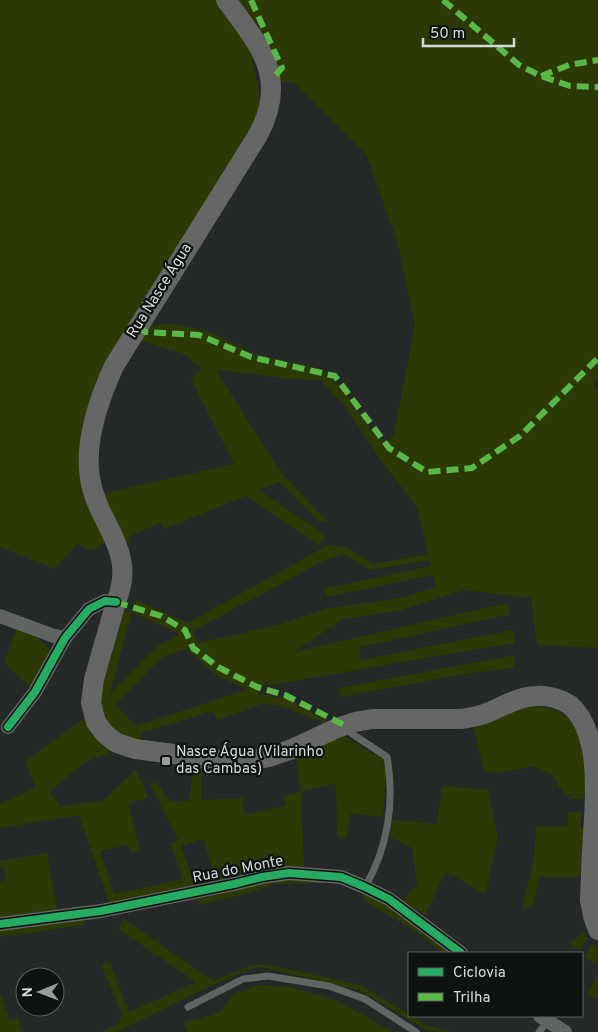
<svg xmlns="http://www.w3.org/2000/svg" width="598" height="1032" font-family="Overpass,sans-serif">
	<rect width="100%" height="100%" fill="#242827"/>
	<g fill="#2c3905" fill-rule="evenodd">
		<path d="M0 0H216L236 22 253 60 261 103 250 133 91 403 107 541 92 551 77 544 54 569 0 547Z"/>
		<path d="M235 0H598V375L593 385 598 393V648L537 645 531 598 464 590 398 611 343 619 294 652 507 603 511 614 360 647 361 660 513 630 515 643 269 685 267 680 259 694 285 698 324 719 329 726 283 706 262 704 217 720 213 711 141 733 142 742C115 732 103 727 100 696L124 610 132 612 136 600 188 623 328 545 346 547 373 564 428 554 417 507 380 459 343 404 320 380 290 379 215 369 282 474 328 522H320L279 482 259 490 326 536 318 545 246 496 164 529 161 522 129 537 130 543 123 541 101 494 234 464 191 379 202 368 184 354 141 341 146 325 175 324 212 333 254 354 322 369 344 391 373 433 377 437 389 441 394 433 415 326 398 244 366 154 294 83 279 82ZM343 554 371 570 429 560 431 566 323 589 326 597 433 575 436 587 401 598 328 608 278 625 198 643 193 631 325 560ZM132 612 180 634 159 645 110 693ZM187 649 217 676 248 689 136 726 115 705 162 657Z"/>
		<path d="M17 628 36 636 50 650 31 688 4 662Z"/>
		<path d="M515 655 513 668 464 674 341 697 339 688Z"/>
		<path d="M539 704 567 716 578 728 589 788 584 794 583 799H570L572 795 563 794V789L559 788 553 775 534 766 499 773 484 771 473 725 514 709Z"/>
		<path d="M87 716 111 749 108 753 85 762 50 791 60 807 104 800 136 769 148 797 128 804 140 850 132 852 127 845 100 851 115 894 183 879 170 844 178 840 150 784 156 782 170 802 189 801 194 765 202 766 201 800 243 798 244 815 285 806 284 796 301 791 295 755 340 734 382 759 386 770 383 817 351 813 346 838 337 837 336 783 301 792 304 867C274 863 245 873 216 881L203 839 181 846 195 886 109 903 79 815 0 828V804L35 788 26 761Z"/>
		<path d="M442 786 488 790 498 837 485 895 446 871 425 915 402 901 417 884 412 848 390 837 392 820 437 824Z"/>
		<path d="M568 812H582L580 825 587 832 586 869 578 877H539L533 905 522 908 534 859 536 827 568 826Z"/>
		<path d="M47 853 57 910 0 917V882L6 880 3 866H0V861Z"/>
		<path d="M293 879 324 880V883L274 884 252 892 199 905 198 899 276 880Z"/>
		<path d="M364 893C396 908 424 931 451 953H442L419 934 362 899Z"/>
		<path d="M83 918 84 925 0 937V930Z"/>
		<path d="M124 919 213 981 249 966 262 964 324 977 360 985 428 1026 453 1032 427 1030 359 990 261 967 251 969 215 984 116 1032H102L118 1024 122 1015 101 965 109 961 129 1012 196 982 118 929Z"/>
		<path d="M584 932 587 939 580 950 569 943Z"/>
		<path d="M592 944 598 949V965L585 957Z"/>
		<path d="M598 974V1000L587 994Z"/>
		<path d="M260 985 290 987 338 1001 393 1032H187L184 1023 220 1012 234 994Z"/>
		<path d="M0 993 10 1021 18 1017 23 1032H0Z"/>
	</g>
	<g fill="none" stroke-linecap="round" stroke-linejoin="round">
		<g stroke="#626462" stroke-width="7">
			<path d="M346 726 351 733 387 757C395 801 388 848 365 887"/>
			<path d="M188 1007 243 979 268 976 329 986 365 999 416 1032"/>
			<path d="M539 1032 548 1021"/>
		</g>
		<g stroke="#626462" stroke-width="14">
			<path d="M0 616 54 636 65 638"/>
			<path d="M8 727 35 692 65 638 89 609 105 601 116 602"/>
			<path d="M0 924 101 911 234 884 262 877 289 873 341 877 365 887 389 899 461 953"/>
			<path d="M540 1016 565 1032"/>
		</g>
		<path stroke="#656665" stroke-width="20" d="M226 0C260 46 289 78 258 135L114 366C99 399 84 442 90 478 97 525 138 549 116 602L94 679 91 703 96 722 105 734 117 743 135 749 227 761H249L269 757 292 749 337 728 355 722 372 719H461C470 718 478 716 487 713 504 706 519 696 537 696 549 695 560 699 570 705 598 730 596 782 594 819 592 846 591 873 590 900L593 916 598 930"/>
		<g stroke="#58b947" stroke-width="6" stroke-dasharray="12 6" stroke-linecap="butt">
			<path d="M251 0 282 68 272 79"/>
			<path d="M443 0 519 65 541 76 570 86 598 87"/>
			<path d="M541 76 569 65 598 60"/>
			<path d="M137 328 146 332 199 335 251 357 335 376 389 448 427 472 472 468 520 436 598 358"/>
			<path d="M116 602 161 616 185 630 193 648 218 667 257 687 285 695 346 726"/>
		</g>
		<g stroke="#0e1211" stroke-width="11">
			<g id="cycleway">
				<path d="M8 727 35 692 65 638 89 609 105 601 116 602"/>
				<path d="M0 924 101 911 234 884 262 877 289 873 341 877 365 887 389 899 461 953"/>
			</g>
		</g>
		<use href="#cycleway" stroke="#26ab63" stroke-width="8"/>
	</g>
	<rect fill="#989c9b" stroke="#0e1211" stroke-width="2" x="161" y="756" width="10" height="10" rx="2.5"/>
	<g text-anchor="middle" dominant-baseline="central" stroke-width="4.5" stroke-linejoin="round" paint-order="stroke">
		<g font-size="15" fill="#d6dbda" stroke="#0e1211">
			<text transform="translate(160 291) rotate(-58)">Rua Nasce Água</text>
			<text transform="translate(238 870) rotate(-11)">Rua do Monte</text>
		</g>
		<g font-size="15" fill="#d6dbda" stroke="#0e1211" text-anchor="start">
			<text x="176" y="752">Nasce Água (Vilarinho<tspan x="176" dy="17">das Cambas)</tspan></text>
		</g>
	</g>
	<rect x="408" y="952" width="175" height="65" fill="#0e1211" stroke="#5e6261"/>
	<rect x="418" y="968" width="25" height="8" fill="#26ab63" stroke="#5e6261"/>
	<text x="453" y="977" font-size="15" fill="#d6dbda">Ciclovia</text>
	<rect x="418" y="993" width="25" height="8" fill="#58b947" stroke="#5e6261"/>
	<text x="453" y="1002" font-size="15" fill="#d6dbda">Trilha</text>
	<g transform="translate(40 992) rotate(269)"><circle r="24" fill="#0e1211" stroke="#5e6261"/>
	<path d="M0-4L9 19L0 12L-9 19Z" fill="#989c9b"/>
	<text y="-8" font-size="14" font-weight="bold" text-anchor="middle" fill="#d6dbda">N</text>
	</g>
	<path d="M423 38v8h91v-8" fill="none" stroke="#d6dbda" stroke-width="2.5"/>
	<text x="430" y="38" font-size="15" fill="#d6dbda" stroke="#0e1211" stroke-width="4" paint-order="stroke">50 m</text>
</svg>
